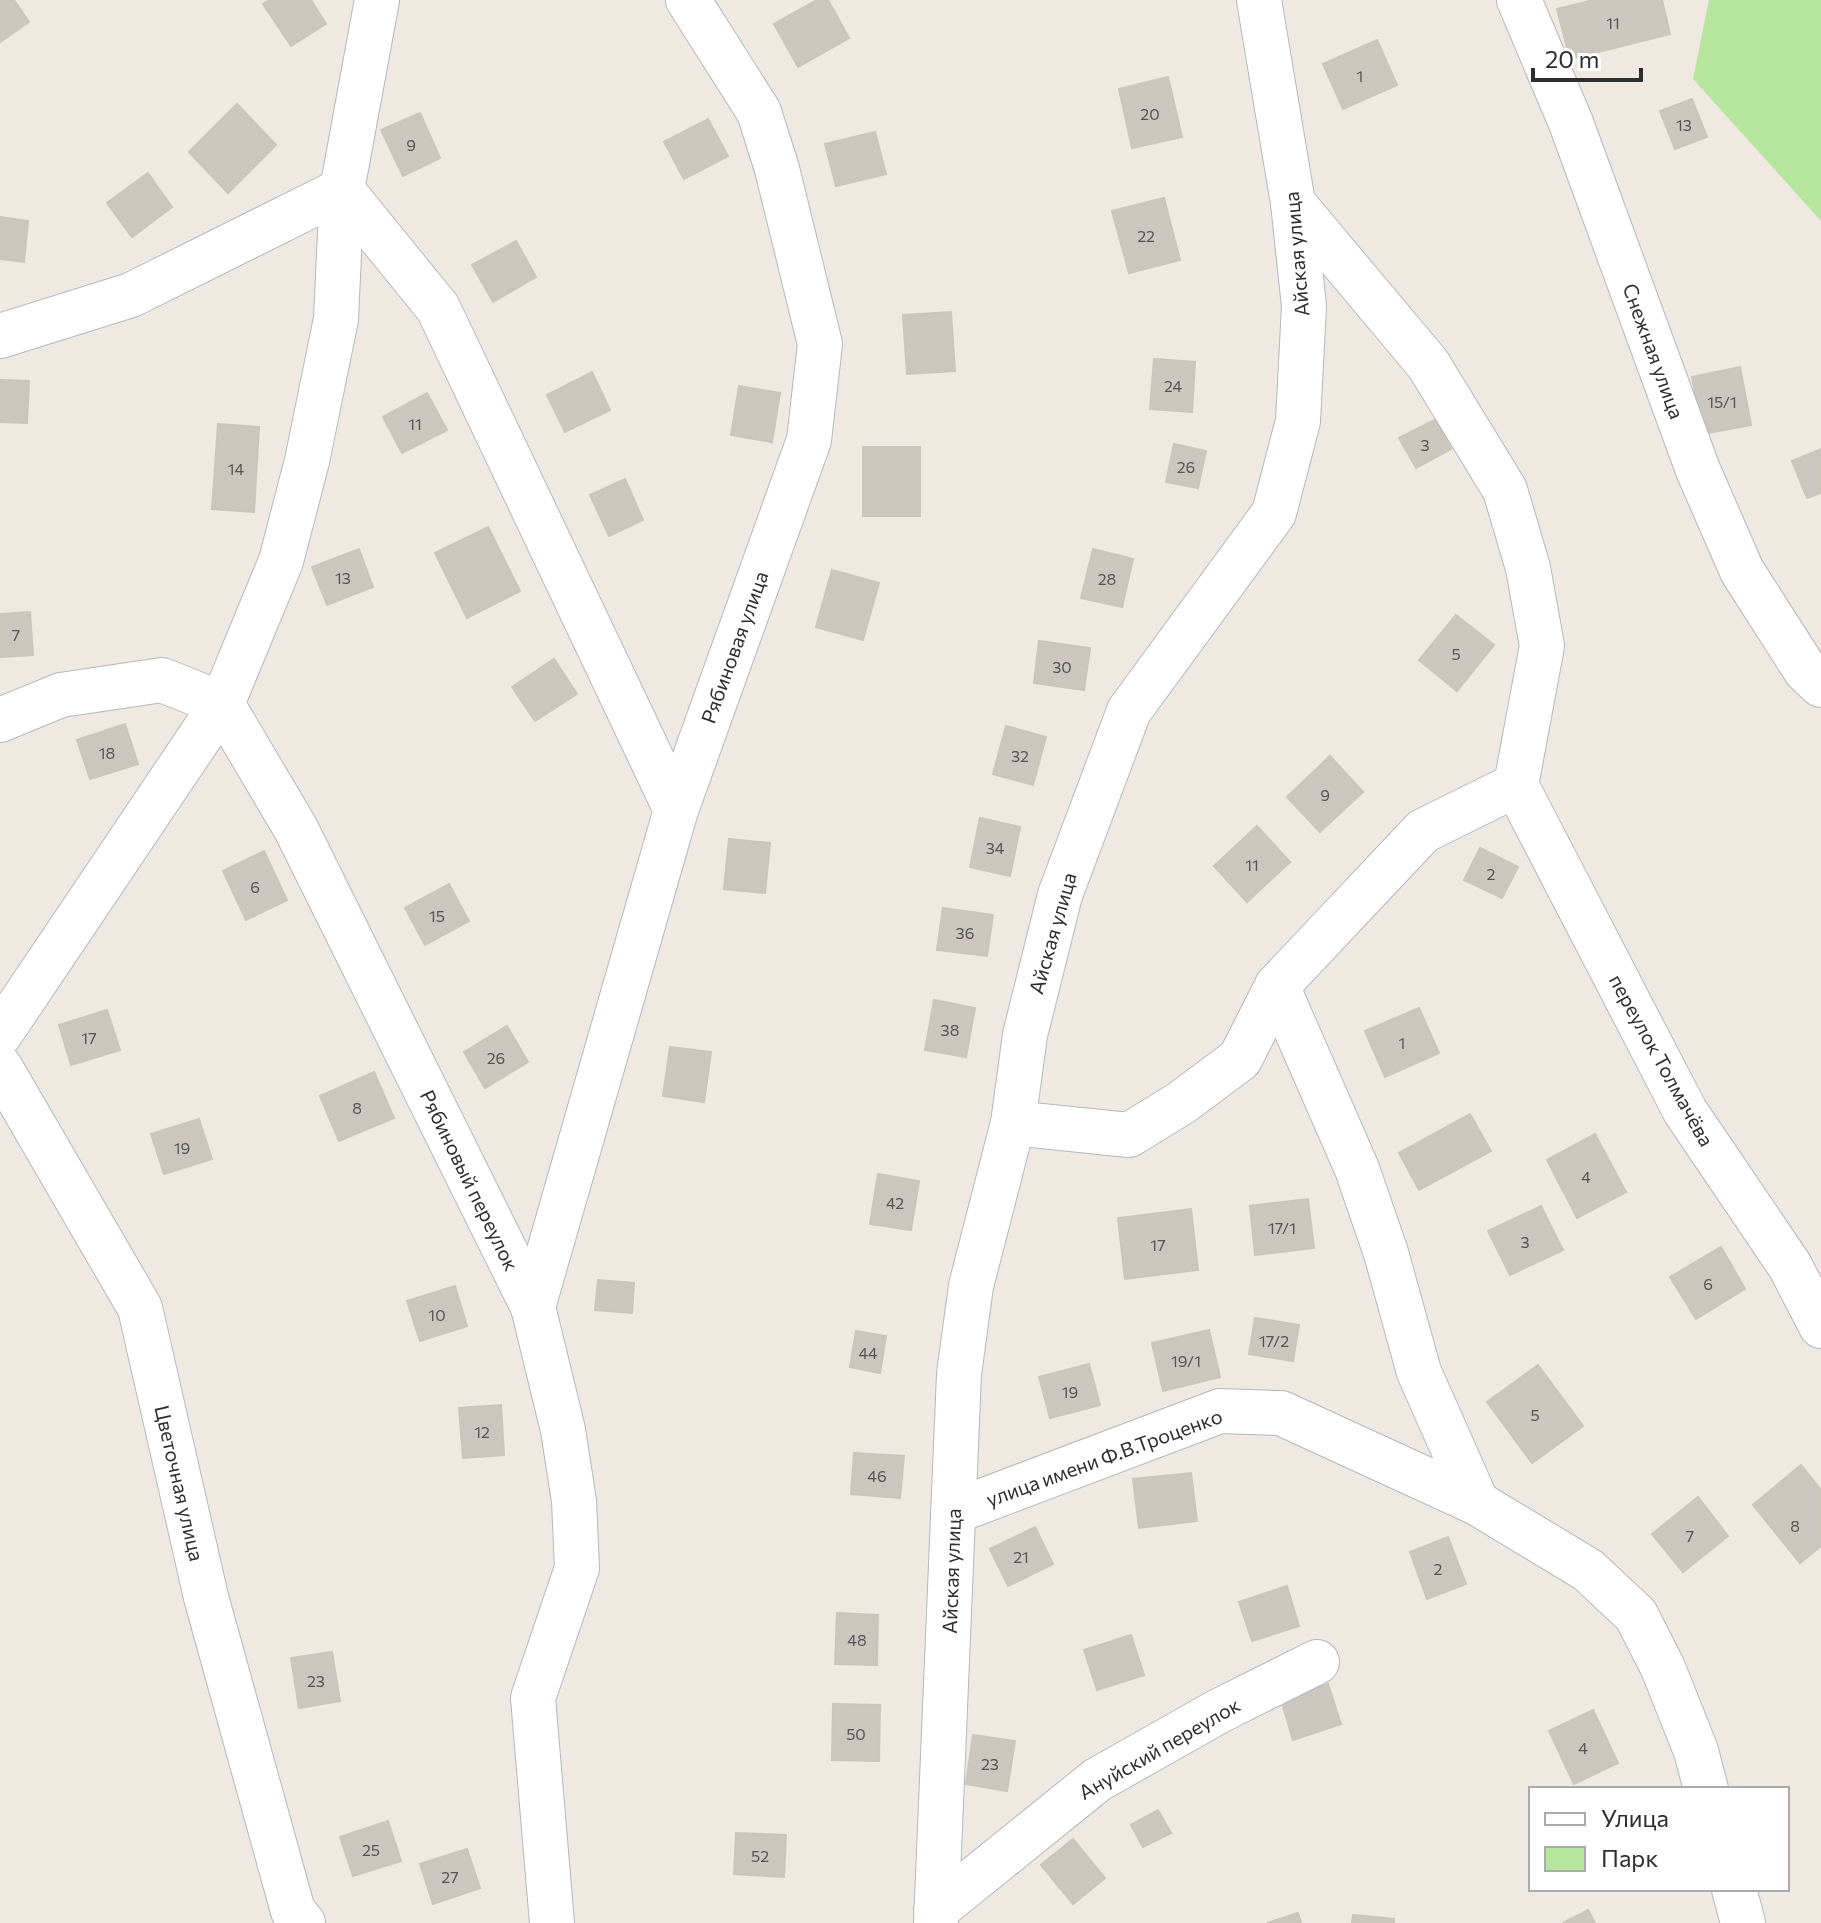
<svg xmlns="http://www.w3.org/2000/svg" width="1821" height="1923" font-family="Commissioner,sans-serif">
	<rect width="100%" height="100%" fill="#efe9e1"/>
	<path fill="#b6e59e" d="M1709 0H1821V221L1693 79Z"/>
	<g fill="#cbc7bf" stroke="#cbc5ba" stroke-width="2">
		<path d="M0 0H14L29 22 0 42Z"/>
		<path d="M270 0H311L326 24 291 46 263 4Z"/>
		<path d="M817 0H828L849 38 798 67 774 24Z"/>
		<path d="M1594 0H1662L1670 34 1570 59 1557 9Z"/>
		<path d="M1377 40 1397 85 1343 109 1323 64Z"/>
		<path d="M1168 77 1182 137 1132 148 1119 89Z"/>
		<path d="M1692 99 1707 137 1675 149 1660 111Z"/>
		<path d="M237 104 276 145 228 193 189 152Z"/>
		<path d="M420 113 440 158 403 176 381 130Z"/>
		<path d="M708 119 728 156 684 179 664 142Z"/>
		<path d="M875 132 886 174 836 186 825 144Z"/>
		<path d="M148 173 172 207 132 237 107 203Z"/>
		<path d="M1164 198 1180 260 1129 273 1112 211Z"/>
		<path d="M0 217 28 221 24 262 0 259Z"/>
		<path d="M516 241 536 277 493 302 472 265Z"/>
		<path d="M951 312 955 371 907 374 903 315Z"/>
		<path d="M1154 359 1195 362 1192 412 1150 409Z"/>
		<path d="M1740 367 1751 425 1703 434 1692 377Z"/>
		<path d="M592 372 610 410 565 432 547 395Z"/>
		<path d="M0 380 29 381 27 423 0 422Z"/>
		<path d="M739 386 780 393 772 442 731 435Z"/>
		<path d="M427 393 447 430 402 453 383 417Z"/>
		<path d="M1436 419 1451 449 1416 468 1399 438Z"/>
		<path d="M218 424 259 427 254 512 212 509Z"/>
		<path d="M1174 444 1206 451 1198 488 1166 482Z"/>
		<rect x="863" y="447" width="57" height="69"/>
		<path d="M1821 449V493L1807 498 1792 461Z"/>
		<path d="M625 479 643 520 609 536 590 495Z"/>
		<path d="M488 527 520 591 467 618 435 553Z"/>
		<path d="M359 549 373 587 327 605 312 567Z"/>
		<path d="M1093 549 1133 559 1122 607 1081 598Z"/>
		<path d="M832 570 879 583 863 640 816 627Z"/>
		<path d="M30 612 33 655 0 657V614Z"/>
		<path d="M1456 615 1494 645 1457 691 1419 660Z"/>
		<path d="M1039 641 1090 648 1084 690 1034 683Z"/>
		<path d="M554 659 577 694 535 721 512 687Z"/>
		<path d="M125 724 138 764 90 779 77 740Z"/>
		<path d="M1006 726 1046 737 1033 785 993 774Z"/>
		<path d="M1330 756 1363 792 1320 832 1287 797Z"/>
		<path d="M980 818 1020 827 1010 876 970 867Z"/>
		<path d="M1257 826 1290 862 1247 902 1214 866Z"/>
		<path d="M729 839 770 843 765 893 724 889Z"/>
		<path d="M1480 848 1518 867 1502 898 1464 880Z"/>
		<path d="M264 851 287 900 246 920 223 871Z"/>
		<path d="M449 884 469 921 425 945 405 908Z"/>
		<path d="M943 908 993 915 987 956 937 950Z"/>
		<path d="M934 1000 975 1008 966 1057 925 1050Z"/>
		<path d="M1419 1008 1439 1053 1385 1077 1365 1031Z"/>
		<path d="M107 1010 120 1050 71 1065 59 1025Z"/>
		<path d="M507 1026 528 1062 485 1088 464 1052Z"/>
		<path d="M670 1047 711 1052 704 1102 663 1096Z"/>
		<path d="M374 1072 394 1118 339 1141 320 1096Z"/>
		<path d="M1470 1114 1491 1151 1419 1190 1399 1153Z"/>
		<path d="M199 1119 212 1159 164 1174 151 1134Z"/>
		<path d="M1595 1134 1626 1192 1577 1218 1547 1160Z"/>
		<path d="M878 1174 919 1181 911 1230 870 1224Z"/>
		<path d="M1308 1199 1314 1248 1255 1255 1250 1206Z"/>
		<path d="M1541 1206 1563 1250 1510 1275 1488 1231Z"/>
		<path d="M1191 1209 1198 1270 1125 1279 1118 1218Z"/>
		<path d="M1721 1247 1745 1289 1696 1319 1670 1277Z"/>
		<path d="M598 1280 634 1283 632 1313 595 1310Z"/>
		<path d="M455 1286 467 1326 420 1341 407 1301Z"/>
		<path d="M1255 1318 1299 1325 1293 1361 1249 1354Z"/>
		<path d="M1209 1330 1220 1377 1163 1391 1152 1343Z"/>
		<path d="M856 1331 886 1336 880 1373 850 1367Z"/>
		<path d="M1089 1364 1100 1405 1050 1418 1039 1377Z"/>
		<path d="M1538 1365 1583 1426 1532 1463 1487 1402Z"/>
		<path d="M501 1405 504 1455 463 1458 459 1408Z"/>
		<path d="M854 1453 904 1456 900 1498 851 1494Z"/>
		<path d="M1801 1465 1821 1490V1546L1800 1563 1753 1505Z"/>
		<path d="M1191 1473 1197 1521 1139 1528 1133 1479Z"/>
		<path d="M1698 1497 1728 1536 1683 1572 1652 1534Z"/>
		<path d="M1035 1527 1053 1564 1008 1586 990 1549Z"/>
		<path d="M1448 1537 1466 1584 1427 1599 1410 1552Z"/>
		<path d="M1287 1586 1299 1626 1252 1641 1239 1602Z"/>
		<path d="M837 1613 878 1615 877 1665 835 1664Z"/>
		<path d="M1131 1635 1144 1675 1097 1690 1084 1650Z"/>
		<path d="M332 1652 340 1701 299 1708 291 1658Z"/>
		<path d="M1328 1684 1341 1724 1293 1740 1281 1700Z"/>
		<path d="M833 1704 880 1705 879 1761 832 1760Z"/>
		<path d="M1593 1710 1618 1763 1574 1784 1549 1731Z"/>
		<path d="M973 1735 1015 1741 1007 1791 966 1784Z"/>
		<path d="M1158 1810 1171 1833 1143 1847 1131 1825Z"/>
		<path d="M388 1821 401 1861 353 1876 340 1837Z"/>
		<path d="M736 1833 786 1835 784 1877 734 1874Z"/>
		<path d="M1073 1839 1105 1878 1073 1904 1041 1865Z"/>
		<path d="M467 1849 480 1888 433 1904 420 1864Z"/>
		<path d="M1588 1910 1595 1923H1563Z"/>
		<path d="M1298 1913 1301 1923H1267Z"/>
		<path d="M1353 1915 1394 1919V1923H1352Z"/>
	</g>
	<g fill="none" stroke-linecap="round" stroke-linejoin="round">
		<g stroke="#b4b7c1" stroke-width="46">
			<g id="minor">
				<path d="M1519 0 1571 123 1698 470 1742 571 1806 671 1821 685"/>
				<path d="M0 336 131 295 342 190 438 308 676 810"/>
				<path d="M0 720 61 695 162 680 222 704 296 829 533 1307 563 1430 574 1501 577 1568 533 1698 552 1923"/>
				<path d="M1516 785 1685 1111 1790 1266 1821 1326"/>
				<path d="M1277 986 1357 1169 1386 1253 1419 1372 1477 1503"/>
				<path d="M0 1034 222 704 281 561 307 461 336 319 342 190 377 0"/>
				<path d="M0 1067 140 1308 206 1597 293 1911 303 1923"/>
				<path d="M1013 1123 1129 1135 1181 1103 1240 1059 1277 986 1423 831 1516 785 1542 646 1528 568 1505 490 1428 364 1293 203"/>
				<path d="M533 1307 676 810 809 440 820 344 777 169 759 112 688 0"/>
				<path d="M953 1512 1220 1411 1281 1413 1477 1503 1588 1570 1636 1615 1663 1668 1696 1751 1706 1789"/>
				<path d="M1734 1889 1743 1923"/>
				<path d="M936 1910 1097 1780 1219 1711 1317 1662"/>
				<path d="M936 1923 959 1374 971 1286 1013 1123 1025 1035 1060 895 1129 711 1274 513 1298 421 1304 306 1293 203 1259 0"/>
			</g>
		</g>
		<use href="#minor" stroke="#fff" stroke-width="44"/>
	</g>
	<g text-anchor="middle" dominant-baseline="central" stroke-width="8" stroke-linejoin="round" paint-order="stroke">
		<g font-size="16" fill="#555452">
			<text x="1613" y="22">11</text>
			<text x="1360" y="75">1</text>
			<text x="1150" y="113">20</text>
			<text x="1684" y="124">13</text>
			<text x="411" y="144">9</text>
			<text x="1146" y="235">22</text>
			<text x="1173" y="385">24</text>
			<text x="1722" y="401">15/1</text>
			<text x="415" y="423">11</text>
			<text x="1425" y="444">3</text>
			<text x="1186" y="466">26</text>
			<text x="236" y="468">14</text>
			<text x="343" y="577">13</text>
			<text x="1107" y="578">28</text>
			<text x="16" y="634">7</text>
			<text x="1456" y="653">5</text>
			<text x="1062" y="666">30</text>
			<text x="107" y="752">18</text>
			<text x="1020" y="755">32</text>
			<text x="1325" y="794">9</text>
			<text x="995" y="847">34</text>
			<text x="1252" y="864">11</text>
			<text x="1491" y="873">2</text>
			<text x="255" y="886">6</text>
			<text x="437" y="915">15</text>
			<text x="965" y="932">36</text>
			<text x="950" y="1029">38</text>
			<text x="89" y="1037">17</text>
			<text x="1402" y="1042">1</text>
			<text x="496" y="1057">26</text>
			<text x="357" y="1107">8</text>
			<text x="182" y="1147">19</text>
			<text x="1586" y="1176">4</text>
			<text x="895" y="1202">42</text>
			<text x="1282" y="1227">17/1</text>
			<text x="1525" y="1241">3</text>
			<text x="1158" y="1244">17</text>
			<text x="1708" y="1283">6</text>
			<text x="437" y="1314">10</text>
			<text x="1274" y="1340">17/2</text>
			<text x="868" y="1352">44</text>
			<text x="1186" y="1360">19/1</text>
			<text x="1070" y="1391">19</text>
			<text x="1535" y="1414">5</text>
			<text x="482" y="1431">12</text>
			<text x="877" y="1475">46</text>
			<text x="1795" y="1525">8</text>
			<text x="1690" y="1535">7</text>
			<text x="1021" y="1556">21</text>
			<text x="1438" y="1568">2</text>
			<text x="857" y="1639">48</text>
			<text x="316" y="1680">23</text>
			<text x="856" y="1733">50</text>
			<text x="1583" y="1747">4</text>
			<text x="990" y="1763">23</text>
			<text x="371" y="1849">25</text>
			<text x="760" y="1855">52</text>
			<text x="450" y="1876">27</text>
		</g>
		<g font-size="20" fill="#2e2e2e" stroke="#fff">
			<text transform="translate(1296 254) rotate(-95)">Айская улица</text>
			<text transform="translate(1654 351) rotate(70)">Снежная улица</text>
			<text transform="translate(734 647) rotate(-70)">Рябиновая улица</text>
			<text transform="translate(1052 933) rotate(-74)">Айская улица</text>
			<text transform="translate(1662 1060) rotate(61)">переулок Толмачёва</text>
			<text transform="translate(470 1180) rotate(64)">Рябиновый переулок</text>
			<text transform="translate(1104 1457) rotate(-20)">улица имени Ф.В.Троценко</text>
			<text transform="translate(180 1483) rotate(77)">Цветочная улица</text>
			<text transform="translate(951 1571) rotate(-88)">Айская улица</text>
			<text transform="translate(1159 1748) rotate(-30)">Ануйский переулок</text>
		</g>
	</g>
	<rect x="1529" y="1787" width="260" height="104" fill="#ffffff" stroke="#ababab" stroke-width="2"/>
	<rect x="1545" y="1813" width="40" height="12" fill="#ffffff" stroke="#ababab" stroke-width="2"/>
	<text x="1601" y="1827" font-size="24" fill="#2e2e2e">Улица</text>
	<rect x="1545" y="1847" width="40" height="24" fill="#b6e59e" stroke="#ababab" stroke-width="2"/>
	<text x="1601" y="1867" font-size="24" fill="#2e2e2e">Парк</text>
	<path d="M1533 68v12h108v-12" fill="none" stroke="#2e2e2e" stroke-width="4"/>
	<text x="1545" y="68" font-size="24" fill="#2e2e2e" stroke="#ffffff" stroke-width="6" paint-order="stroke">20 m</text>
</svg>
